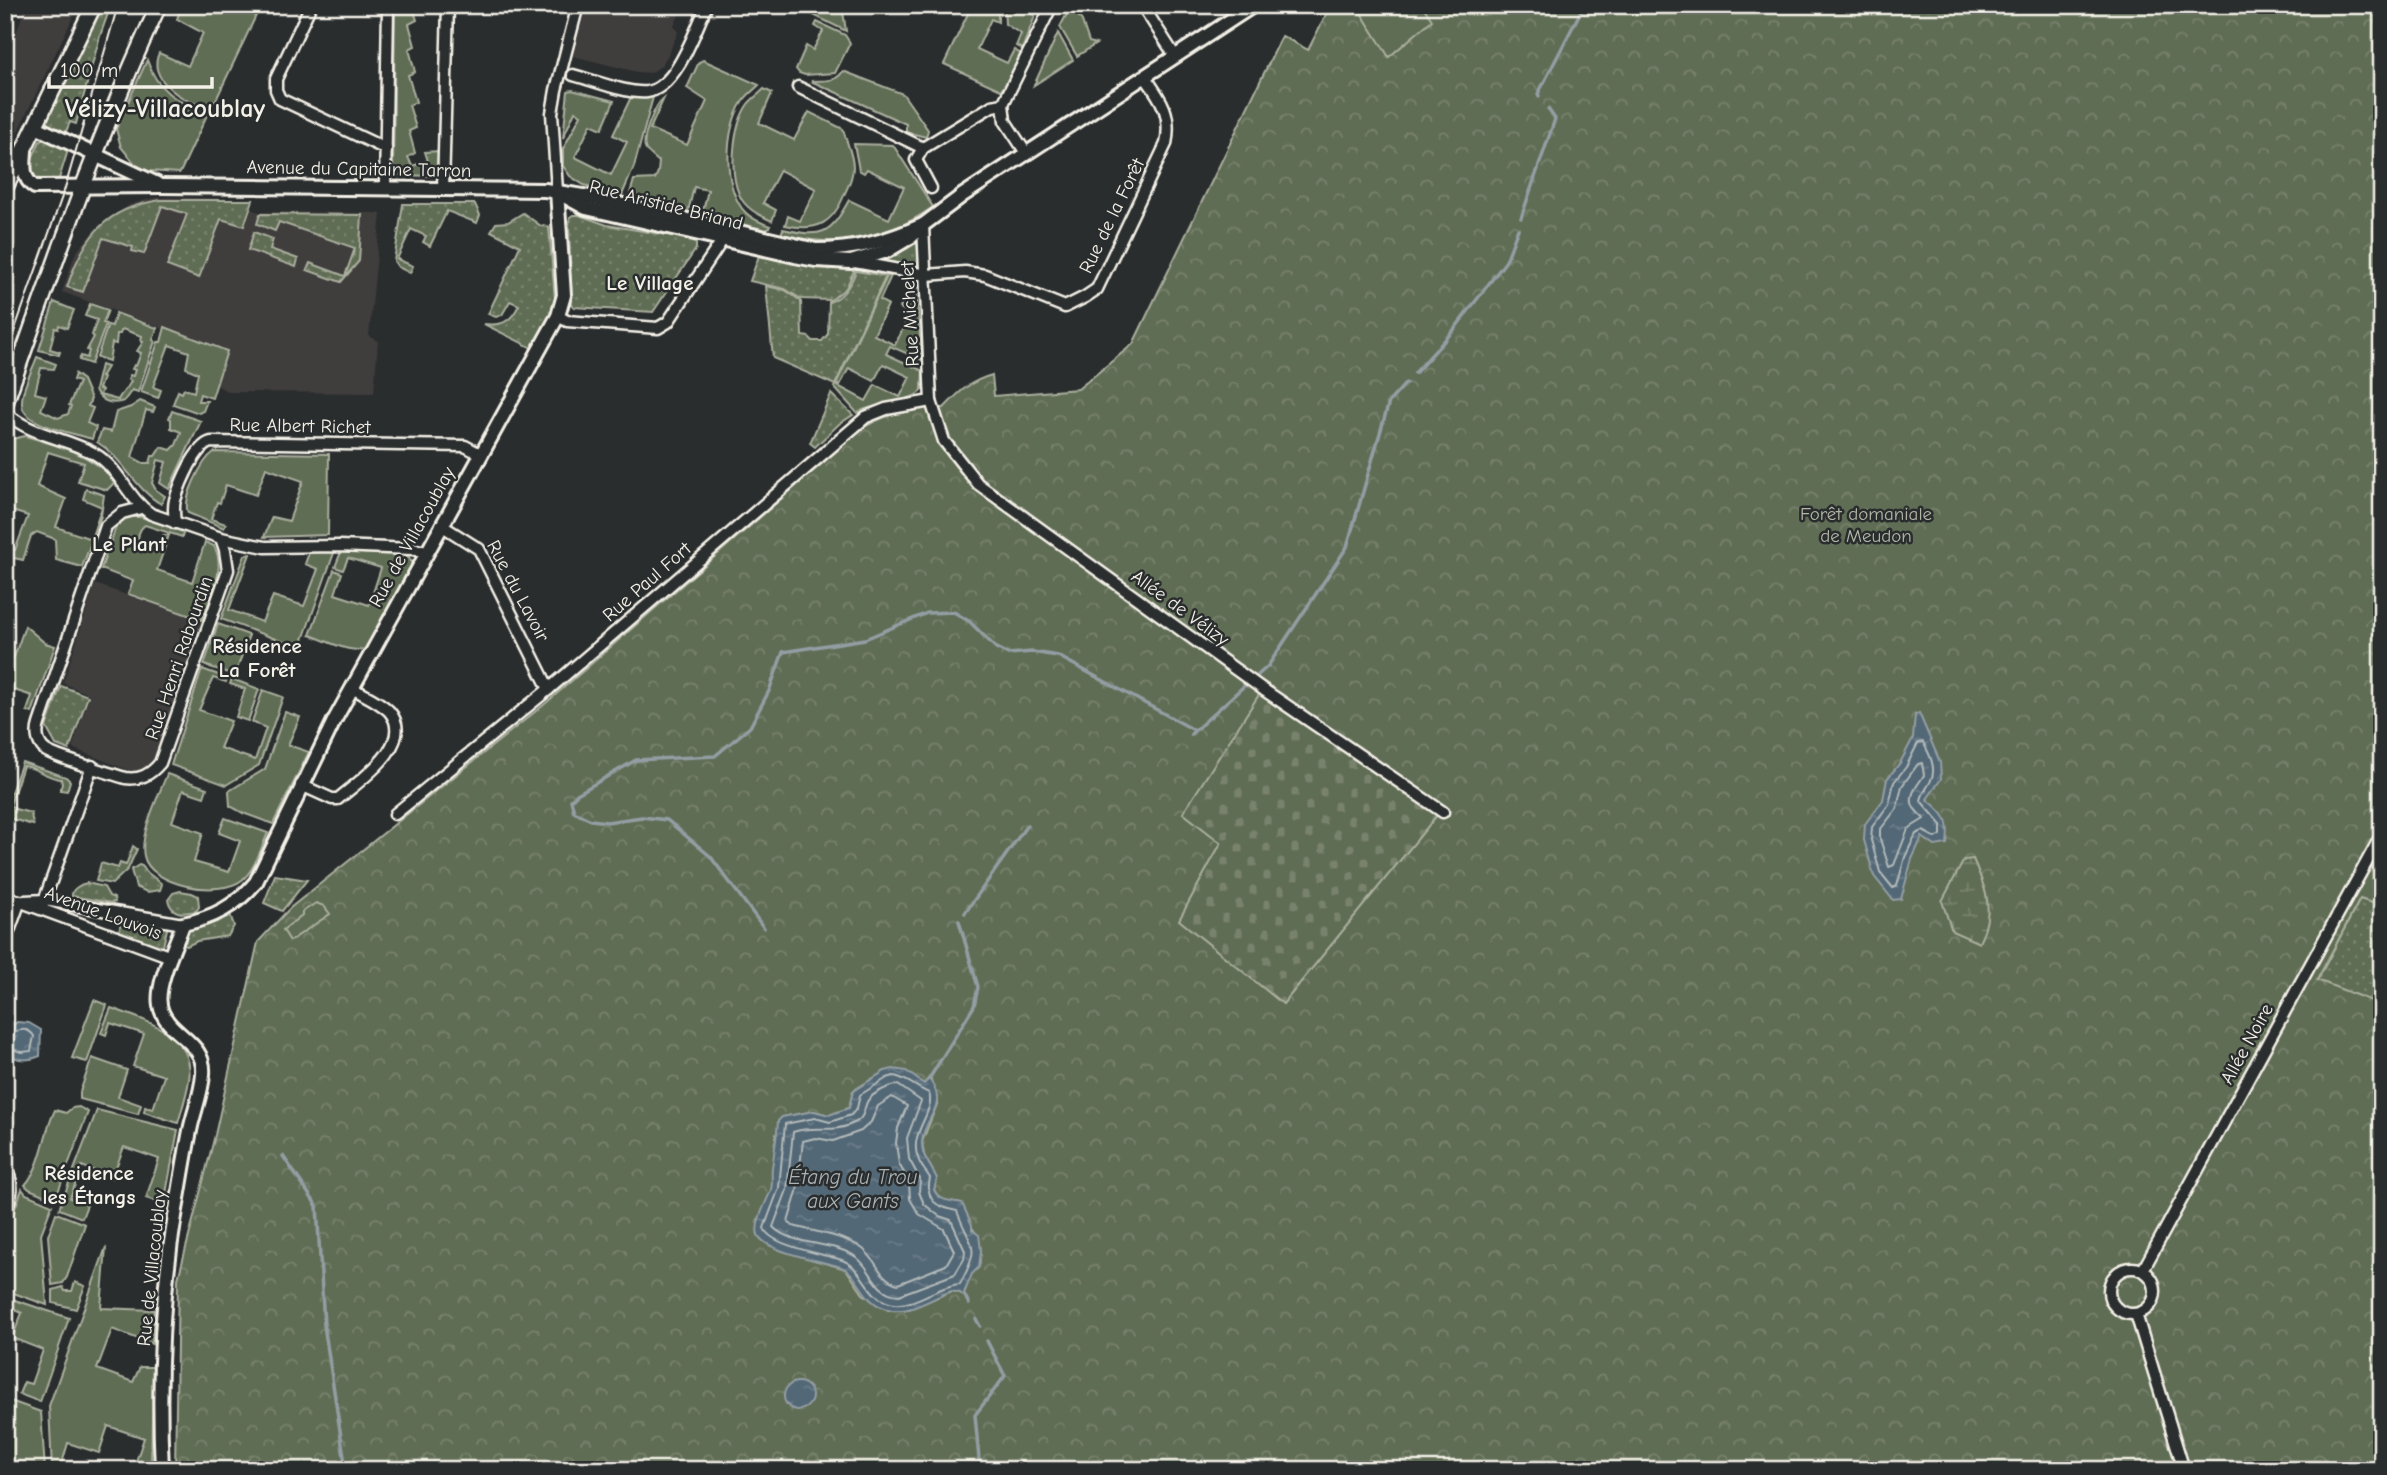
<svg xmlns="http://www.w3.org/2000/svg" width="2387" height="1475" font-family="'Comic Neue',sans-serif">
	<defs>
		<pattern id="grass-dots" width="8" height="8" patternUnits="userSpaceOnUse" patternTransform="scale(1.75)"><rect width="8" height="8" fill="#616d55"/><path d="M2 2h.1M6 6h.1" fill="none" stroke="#78826d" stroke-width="1.8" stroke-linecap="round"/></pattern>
		<pattern id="forest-crowns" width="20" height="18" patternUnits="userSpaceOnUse" patternTransform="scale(1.75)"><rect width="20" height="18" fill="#616d55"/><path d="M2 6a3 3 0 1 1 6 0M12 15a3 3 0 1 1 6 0" fill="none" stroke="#78826d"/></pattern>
		<pattern id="wetland-marsh" width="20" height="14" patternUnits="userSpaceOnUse" patternTransform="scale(1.75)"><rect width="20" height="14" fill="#616d55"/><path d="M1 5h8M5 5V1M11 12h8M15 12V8" fill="none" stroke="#78826d"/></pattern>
		<pattern id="cemetery-stones" width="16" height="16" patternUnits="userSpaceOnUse" patternTransform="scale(1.75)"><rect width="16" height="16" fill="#616d55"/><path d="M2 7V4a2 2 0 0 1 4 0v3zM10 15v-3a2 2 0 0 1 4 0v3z" fill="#78826d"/></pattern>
		<pattern id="water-ripples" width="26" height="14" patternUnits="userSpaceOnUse" patternTransform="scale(1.75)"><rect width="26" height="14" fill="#526776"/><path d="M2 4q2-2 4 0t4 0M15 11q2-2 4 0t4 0" fill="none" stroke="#6c7d8a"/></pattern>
	</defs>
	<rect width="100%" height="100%" fill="#2a2d2e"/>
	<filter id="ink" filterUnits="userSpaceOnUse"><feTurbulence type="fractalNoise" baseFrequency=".0143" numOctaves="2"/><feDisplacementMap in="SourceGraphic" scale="14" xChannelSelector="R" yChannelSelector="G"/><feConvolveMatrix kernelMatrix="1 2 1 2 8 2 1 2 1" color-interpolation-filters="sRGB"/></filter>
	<g filter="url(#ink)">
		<g fill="#3f3c3c">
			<path d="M26 5H79L5 158V64Z"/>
			<path d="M586 5H684L674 25 678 32 668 55 661 66 651 73 637 72 573 56Z"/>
			<path d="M168 197 222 199 259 212 381 213 369 336 378 341 374 393 228 392 215 384 225 351 62 292 75 254 95 229 129 205 153 198Z"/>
			<path d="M95 584 202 621 154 759 146 768 137 771H130L72 748 90 695 63 683Z"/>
		</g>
		<g fill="url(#grass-dots)" stroke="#aaaf9e" stroke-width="2">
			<path d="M101 5H111L100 36 76 124 70 122 65 134 46 125 45 121Z"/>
			<path d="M49 137 69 147 58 182 40 181 33 174 30 163 40 141Z"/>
			<path d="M161 200H253L244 226 221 219 199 278 167 266 187 214 162 206 144 254 132 251 133 247 103 238 83 292 67 287C84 236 105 208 161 200Z"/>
			<path d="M403 204H475L480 215 477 223 447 211 430 246 423 242 426 236 411 229 397 259 413 266 410 273 398 267 394 261Z"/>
			<path d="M523 213 541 226 549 227 555 299 551 312 532 348 484 324C502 326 511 322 519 305L510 301 502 315 496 317 488 314 520 246 491 231 496 223 508 222Z"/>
			<path d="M260 214 362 215 359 261 341 282 307 270 310 263 345 276 355 248 279 222 275 231 257 224Z"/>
			<path d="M573 215H579L607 225 691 239 696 244V249L653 312 574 307 571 304 569 226 570 217Z"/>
			<path d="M254 232 273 239 270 249 298 259 296 267 248 250Z"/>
			<path d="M912 240 916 241C919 248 921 260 916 267L884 260Z"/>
			<path d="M760 253 855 269 846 288 831 300 801 299 785 289 750 281Z"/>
			<path d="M856 271 886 276 835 385 773 358 766 286 785 290 801 301 802 336 809 337 813 341H822L828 334 829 302C843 298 851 284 856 271Z"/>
			<path d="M831 394 853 415 839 424 815 447 810 443Z"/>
			<path d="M61 686 88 696 69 750 56 745 46 727Z"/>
			<path d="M133 846 137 849 128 869 112 884 96 881 101 863 118 868 120 863 126 865Z"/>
			<path d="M139 865 142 866 148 873 162 884 160 890 147 892 136 887 131 870Z"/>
			<path d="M275 875 307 880 282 911 264 903Z"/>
			<path d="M87 883 104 887 109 896 114 898 115 902 111 903 72 896C71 889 81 884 87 883Z"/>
			<path d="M180 891 192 893 198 896 199 907 196 911C183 914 172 915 168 900L173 893Z"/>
			<path d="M2360 899 2382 906V1005L2317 981Z"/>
			<path d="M230 914 234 926 228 936 197 941 187 946 182 945 188 928 215 921Z"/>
			<path d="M121 917 168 925 162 950 119 936Z"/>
		</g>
		<path fill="url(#forest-crowns)" stroke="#aaaf9e" stroke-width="2" fill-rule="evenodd" d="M1331 5H2382V906L2360 899 2317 980 2382 1005V1470H175L178 1279 215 1135 258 942 290 908 546 703 864 427C890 413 914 406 944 408 959 392 970 381 992 375L994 396 1078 389 1133 344 1282 36 1308 50ZM885 1071 913 1078 924 1084 928 1079 931 1080 938 1102 922 1142 924 1155 937 1179 934 1190C939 1200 948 1203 958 1202 968 1212 968 1227 978 1235L981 1251 979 1267 971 1274 964 1294 952 1291 909 1309 888 1310 863 1294 846 1269 783 1251 770 1245 758 1220 763 1214 772 1187 776 1135 782 1117 814 1111 829 1115 849 1108 853 1091Z"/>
		<path fill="url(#wetland-marsh)" stroke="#aaaf9e" stroke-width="2" d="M1973 859C1987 891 1995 911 1979 943L1952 931 1942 901 1964 860Z"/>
		<path fill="url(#cemetery-stones)" stroke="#aaaf9e" stroke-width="2" d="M1262 690 1353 757 1438 814 1283 1004 1179 920 1221 843 1183 813Z"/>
		<g fill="#616d55" stroke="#aaaf9e" stroke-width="2">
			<path d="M211 5H261L215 102 210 108C187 105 146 80 159 53L188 66 203 33 177 19 179 13Z"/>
			<path d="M395 5H412L417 20 409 24 415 46 409 49 415 72 408 75 416 102 409 105 416 128 409 131 415 153 408 157 412 166 428 161 425 152 439 151 438 176 393 175Z"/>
			<path d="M795 5H842L846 31 795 6Z"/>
			<path d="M972 5H998V22L991 19 977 49 1007 63 1014 50 1021 54 1005 86 1001 90 944 64Z"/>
			<path d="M1004 5H1018L1035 16 1022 49 1016 46 1021 34 1005 24Z"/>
			<path d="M1356 5H1422L1432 20 1389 57Z"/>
			<path d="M1071 6 1082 21 1089 42 1096 44 1077 56 1060 27Z"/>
			<path d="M817 22 845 35 850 43 835 73 805 75 799 73 796 69 806 46 813 50 823 31 815 26Z"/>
			<path d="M1058 33 1073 60 1034 85Z"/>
			<path d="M147 60C158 93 178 101 207 115L180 173 148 171 136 165 121 147 116 129Z"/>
			<path d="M703 60 759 85C754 90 747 95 743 101 724 128 722 189 746 213 752 219 762 223 770 226L767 230 702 215 708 190 694 187 688 212 629 197 634 180 655 179 658 172 659 162C655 158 649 154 646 150 640 140 655 104 664 98L650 129 687 145 707 101 687 88 699 62Z"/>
			<path d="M843 71 903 94 928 130 926 137 906 132V124L811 81C824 80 836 83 843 71Z"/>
			<path d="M764 89 772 93 759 123 794 140 809 112 843 129C846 141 853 155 853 167 853 176 849 185 845 193 833 224 817 232 785 225L788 216 800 221 816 189 780 170 763 203 776 210 772 221C759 215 744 208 739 194 729 171 733 125 748 104 752 99 759 94 764 89Z"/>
			<path d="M572 90 614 101 602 129 591 124 575 157 611 175 627 142 613 135 631 97H653L634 167 622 195 584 185 570 176 563 166V149L581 115 575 111 563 138 568 91Z"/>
			<path d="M854 144 893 145 933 207C878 244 846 248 781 235L783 229C822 238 830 235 849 200L889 219 904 187 867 169 864 173 859 170Z"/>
			<path d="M887 276H891L880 300 888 305 874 335 895 345 910 314 900 308 911 287H916L922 360 890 346 886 354 923 371 922 390C911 404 875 401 857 413L834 387 836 385 866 401 875 385 900 397 910 377 883 364 874 381 849 368 840 385 836 384Z"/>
			<path d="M54 302 74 310 67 328 59 325 58 329 55 328 50 349 60 352 59 355 39 350Z"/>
			<path d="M90 304 108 310 103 323 106 324 91 364 79 360 81 356 87 358 89 351 87 350 94 337 92 335 97 320 85 316Z"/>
			<path d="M116 313 157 328 153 340 155 341 138 392 132 390 124 401C112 405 101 402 95 390L101 365 107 367 101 377 103 378 99 389 102 390 100 395 118 400C122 391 128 389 131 381L128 379 130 375 133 376 135 370 132 369 134 365 136 366 141 353 137 351 143 342 141 341 142 336 122 329 120 334H117L116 344 112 343 109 361 97 357 108 325 112 326Z"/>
			<path d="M165 327 227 351 212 398 200 394 198 401H207L203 411 199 413 173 404 178 391 182 393 184 389 194 392 198 373 186 368 189 352 169 345 153 387 161 390 158 398 141 392 158 342H161Z"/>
			<path d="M37 357 56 364 54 369 41 368 35 393 46 396 41 410 58 418 68 414 71 406 69 405 79 382 73 380 75 374 83 380 91 399 88 406 93 408 87 423 96 427 92 439C74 433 22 425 22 404 21 390 32 371 37 357Z"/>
			<path d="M140 401 155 407 153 412 146 410 132 457 143 463H150L152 456H155L161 447 171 450 176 445 181 432 171 428V419L169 418 172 411 201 421 169 489 160 483 166 462 158 460 152 483 156 490 165 496 161 504C135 489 123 458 97 442L102 430 111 432 116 412 131 407Z"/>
			<path d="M25 436C57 445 95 455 115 482L107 490 78 481 84 463 48 452 37 486 66 499 56 527 91 539 102 507 83 499 86 489 104 495 101 516 82 567 56 560 55 539 37 532 31 536 23 560 5 556V547L15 550 28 516 5 509V452L12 439Z"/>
			<path d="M214 452 329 454 328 535 264 537 272 517 289 521 303 481 266 468 256 495 226 485 220 503 217 502 211 519 226 524 224 528 188 513C182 499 202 460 214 452Z"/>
			<path d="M127 517H141L184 531 182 537 145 525C139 529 137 537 139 543L155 549 163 535H169L157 570 192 582 205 542 214 546C227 569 210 597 202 620L128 594 133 581 101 569 116 527Z"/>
			<path d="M310 550H335L300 648 221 619 245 555 250 554 229 610 262 622 273 596 304 606 318 569 305 564Z"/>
			<path d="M341 552 401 555 409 557 411 561V569L369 648C351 655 328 641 310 635L334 570 342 573 335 594 369 605 381 568 348 558 343 570 335 567Z"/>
			<path d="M218 624 249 635 235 675 204 665Z"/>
			<path d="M25 626 45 643 55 646 32 713 27 711 32 696 5 687V654L14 657Z"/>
			<path d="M202 669 227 678 226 682 213 678 199 710 231 721 220 748 255 760 266 728 252 722 263 690 283 697 259 765 226 785 171 765Z"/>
			<path d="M232 679 259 689 248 721 236 717 245 689 230 684Z"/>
			<path d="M285 712 300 717 288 745 309 752 273 824 243 813 230 806 229 791 265 769Z"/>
			<path d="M22 762 66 777 70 781 67 791 60 790 62 784 61 779C47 778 36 767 23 766L10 805 15 809 31 813 33 825 5 817V809Z"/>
			<path d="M167 774 207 788 204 797 183 790 172 822 203 833 194 862 229 872 240 841 219 833 225 818 268 833C261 848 255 870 242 880 219 898 150 886 144 856 139 834 159 795 167 774Z"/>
			<path d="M316 903 324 906 330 914 290 941 283 930 302 915V912Z"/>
			<path d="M94 1000 107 1005 87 1062 72 1058Z"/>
			<path d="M111 1008C144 1020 196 1034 189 1080 187 1094 182 1109 178 1123L144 1112 145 1107 153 1109 164 1076 133 1066 144 1034 110 1023 106 1035 101 1033Z"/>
			<path d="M92 1058 127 1070 118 1097 141 1105 138 1114 80 1099V1092Z"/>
			<path d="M79 1107 88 1112 55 1200 29 1189 25 1185C43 1164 43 1134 55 1110L66 1113 72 1108Z"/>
			<path d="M97 1110 178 1130 164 1204 146 1198 159 1159 124 1147 112 1178 82 1166 70 1198 87 1205 82 1218 59 1209Z"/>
			<path d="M22 1189 26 1194 52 1205 41 1234 47 1305 5 1290V1265L8 1260 5 1259V1236Z"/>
			<path d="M56 1213 85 1224 67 1277 63 1283 52 1285 48 1236Z"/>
			<path d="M106 1247 101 1308 154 1310 152 1344 112 1329 97 1369 133 1382 140 1367H153L151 1470H133L144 1438 108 1426 99 1453 68 1443 60 1470H52L49 1406Z"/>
			<path d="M75 1282 85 1286 76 1309 53 1303V1290L63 1287 65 1291H72Z"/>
			<path d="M12 1299 69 1318 40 1402 19 1394 24 1382 31 1384 43 1350 12 1338 22 1313 9 1307Z"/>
			<path d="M5 1399 41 1412 45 1470H5Z"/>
		</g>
		<g fill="url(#water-ripples)" stroke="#939ea4" stroke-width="2">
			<path d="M1919 713 1940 762 1941 779 1927 799C1946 815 1950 819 1947 844L1935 846 1922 837 1912 859 1901 899 1893 900 1874 876 1864 840 1865 824 1883 800 1887 779 1900 763 1913 738 1915 715Z"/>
			<path d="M17 1022 29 1023 41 1030 40 1056C28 1061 15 1061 5 1051V1031Z"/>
			<path d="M893 1069 906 1071 924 1084 929 1079C950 1107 924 1115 922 1142 921 1157 932 1166 937 1179L934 1190C941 1203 951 1200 962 1203L972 1225V1230L979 1235 981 1251 979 1267 972 1274 964 1293 966 1298 960 1293 952 1291C933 1297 913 1313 892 1310 861 1306 861 1274 841 1267 823 1261 766 1252 758 1235 754 1223 767 1201 771 1190 773 1183 771 1175 772 1168 774 1153 777 1137 778 1121L782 1117 814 1111 829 1115 849 1108 853 1091 885 1071Z"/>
			<circle cx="798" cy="1396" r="14"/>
		</g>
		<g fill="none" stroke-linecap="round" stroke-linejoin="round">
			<g stroke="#b3baba" stroke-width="2">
				<path d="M1923 742C1929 753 1937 768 1931 780 1928 788 1922 792 1921 801L1941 824V835L1936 838 1923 831 1916 834 1905 857 1897 886 1893 888 1880 872 1871 840 1872 827 1889 804 1894 782 1906 767 1918 743Z"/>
				<path d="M1922 763 1924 775C1919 784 1908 794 1913 806 1916 812 1921 815 1924 819L1908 829 1894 865 1889 867 1880 839V830L1897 808 1902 786 1918 764Z"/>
				<path d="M5 1034C16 1033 25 1024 34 1036L31 1051 22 1052 5 1047"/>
				<path d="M894 1076C906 1078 917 1088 929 1093 936 1112 908 1133 918 1158 920 1166 926 1171 930 1178 925 1201 936 1207 957 1211 971 1249 982 1244 960 1284 938 1285 917 1306 894 1304 866 1300 865 1268 842 1260 824 1254 770 1246 764 1228L779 1188 785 1124 815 1118 830 1122 851 1115 857 1108 860 1095 887 1078Z"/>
				<path d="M898 1085 921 1101 907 1138 909 1159 920 1179 919 1192 924 1204 939 1216 951 1220 965 1251 964 1259 955 1274 899 1295C874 1294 873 1269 856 1257 834 1241 791 1246 773 1227L787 1190 793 1132C817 1124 832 1135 856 1122 866 1117 863 1106 869 1099 874 1093 890 1085 898 1085Z"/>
				<path d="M892 1097 907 1106 898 1128 896 1143 899 1164 909 1182 910 1199 919 1214 944 1229 954 1251 946 1265 898 1284C879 1279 878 1261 863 1249 848 1237 813 1231 793 1226L788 1222 797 1192 803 1141 815 1138 833 1141 861 1131 871 1122 878 1106Z"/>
			</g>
			<g stroke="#939ea4" stroke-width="3.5">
				<path d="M1539 96 1538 94 1584 5"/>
				<path d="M1521 218 1555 119 1548 109"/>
				<path d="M1415 373 1453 331 1506 261 1518 229"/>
				<path d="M1258 675 1268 666 1347 547 1389 402 1406 383"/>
				<path d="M1191 734 1244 686"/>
				<path d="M965 913 1027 825"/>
				<path d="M764 928 710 856 667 820 642 817 607 822 591 820 574 812 571 800 577 794 636 760 715 756 750 727 769 691 783 652 865 639 927 613 954 612 970 622 996 648 1008 654 1032 652 1058 656 1194 730"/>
				<path d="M929 1079 974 1006 978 987 959 921"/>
				<path d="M283 1156 317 1206 324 1325 346 1470"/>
				<path d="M966 1298 969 1304"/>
				<path d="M976 1319 980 1326"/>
				<path d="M980 1470 975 1415 1005 1376 987 1341"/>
			</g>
			<g stroke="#f4f1e8" stroke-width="15">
				<g id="minor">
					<path d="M311 5 276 79V90L280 99 386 149"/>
					<path d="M1142 5 1175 56"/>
					<path d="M573 75C593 80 627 94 647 92 677 88 695 30 707 5"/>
					<path d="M798 87 923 148 992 106 1003 104"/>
					<path d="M923 148 916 160 931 188"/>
					<path d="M1026 153 1005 121 1003 104 1052 5"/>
					<path d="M385 189 388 5"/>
					<path d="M443 189 448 5"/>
					<path d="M557 191 552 113 556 90 578 5"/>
					<path d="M923 225 931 401 944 441 978 484 1264 690 1443 812"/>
					<path d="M855 262 926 275 965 272 985 275 1065 307 1085 297 1097 289 1166 144C1172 115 1162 100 1145 77"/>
					<path d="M558 316 567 321 658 328 668 322 725 236"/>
					<path d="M5 412C31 436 65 437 95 454 119 468 128 499 151 514L221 538 265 547 339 546 412 549 426 552"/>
					<path d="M141 508 122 513 106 526 39 724C36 733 37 743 45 750 53 757 110 773 125 778 140 780 150 775 160 763L228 570 225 550 221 538"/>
					<path d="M175 523C174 515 173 507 175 500 180 484 195 446 211 442L465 446 480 454"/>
					<path d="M441 525 479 549 549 689"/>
					<path d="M301 785 332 799H338C359 781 417 743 389 711 379 701 364 695 352 688"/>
					<path d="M395 814 549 689 866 417 886 409 931 401"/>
					<path d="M5 896 171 957"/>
					<path d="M24 901 45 900 183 924"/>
					<path d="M43 904 92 766"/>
					<path d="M5 942 20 901"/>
					<path d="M5 1167C15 1184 12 1195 5 1213"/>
					<circle cx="2132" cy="1291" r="23"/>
					<path d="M2143 1270 2382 834"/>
					<path d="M2136 1314 2184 1470"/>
				</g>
			</g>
			<g stroke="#f4f1e8" stroke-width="18">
				<g id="tertiary">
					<path d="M36 127 157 184"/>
					<path d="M25 151C24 165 22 179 35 187L161 186 545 190 589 197 816 250C855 250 887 241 923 225"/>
					<path d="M566 197 586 208 795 256 816 260 851 262 887 251 912 236 923 225 963 195 1254 5"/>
					<path d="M162 1470C158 1384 161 1295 176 1210 181 1182 185 1154 191 1126 195 1109 202 1091 203 1074 206 1040 165 1035 160 1005 156 983 176 945 183 924 213 918 236 906 256 882L334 721 558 316 564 295 557 191"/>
				</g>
			</g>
			<g stroke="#f4f1e8" stroke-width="19">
				<g id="secondary">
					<path d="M5 188 94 5"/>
					<path d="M5 404C53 269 98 134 159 5"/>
				</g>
			</g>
			<use href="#minor" stroke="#2a2d2e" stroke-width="10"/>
			<use href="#tertiary" stroke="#2a2d2e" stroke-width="12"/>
			<use href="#secondary" stroke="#2a2d2e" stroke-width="14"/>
			<path stroke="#f4f1e8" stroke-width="2" d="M5 357 65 188 118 5"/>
		</g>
	</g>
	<g text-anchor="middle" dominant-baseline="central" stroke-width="5" stroke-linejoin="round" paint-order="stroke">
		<g font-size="19" fill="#f4f1e8" stroke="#2a2d2e">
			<text transform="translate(359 169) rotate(1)">Avenue du Capitaine Tarron</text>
			<text transform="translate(666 205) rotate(14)">Rue Aristide Briand</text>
			<text transform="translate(1112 216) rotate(-64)">Rue de la Forêt</text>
			<text transform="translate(910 314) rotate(-93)">Rue Michelet</text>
			<text transform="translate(300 426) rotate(1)">Rue Albert Richet</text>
			<text transform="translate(412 537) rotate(-61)">Rue de Villacoublay</text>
			<text transform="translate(647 582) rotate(-41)">Rue Paul Fort</text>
			<text transform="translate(518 591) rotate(62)">Rue du Lavoir</text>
			<text transform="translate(1180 608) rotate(36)">Allée de Vélizy</text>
			<text transform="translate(179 658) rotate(-71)">Rue Henri Rabourdin</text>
			<text transform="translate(103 913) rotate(20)">Avenue Louvois</text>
			<text transform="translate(2247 1044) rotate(-61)">Allée Noire</text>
			<text transform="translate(152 1268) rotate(-84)">Rue de Villacoublay</text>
		</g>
		<g font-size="19" fill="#b2b6a6" stroke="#2a2d2e">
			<text x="1866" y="514">Forêt domaniale<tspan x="1866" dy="22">de Meudon</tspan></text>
		</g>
		<g font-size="21" font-weight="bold" fill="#f4f1e8" stroke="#2a2d2e">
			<text x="650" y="283">Le Village</text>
			<text x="129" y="544">Le Plant</text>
			<text x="257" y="646">Résidence<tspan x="257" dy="24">La Forêt</tspan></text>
			<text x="89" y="1173">Résidence<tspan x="89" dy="24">les Étangs</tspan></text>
		</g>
		<g font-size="21" font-style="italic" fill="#abb3b5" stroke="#2a2d2e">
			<text x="853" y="1177">Étang du Trou<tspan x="853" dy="24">aux Gants</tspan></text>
		</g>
		<g font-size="26" font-weight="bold" fill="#f4f1e8" stroke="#2a2d2e">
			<text x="165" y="109">Vélizy-Villacoublay</text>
		</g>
	</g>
	<rect width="2387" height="1475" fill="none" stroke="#2a2d2e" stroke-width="28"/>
	<rect x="14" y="14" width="2359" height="1447" fill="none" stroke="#f4f1e8" stroke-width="2.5" filter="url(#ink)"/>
	<path d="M49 77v10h163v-10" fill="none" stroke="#f4f1e8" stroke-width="3.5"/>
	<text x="60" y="77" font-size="21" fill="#f4f1e8" stroke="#2a2d2e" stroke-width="5" paint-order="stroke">100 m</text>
</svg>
